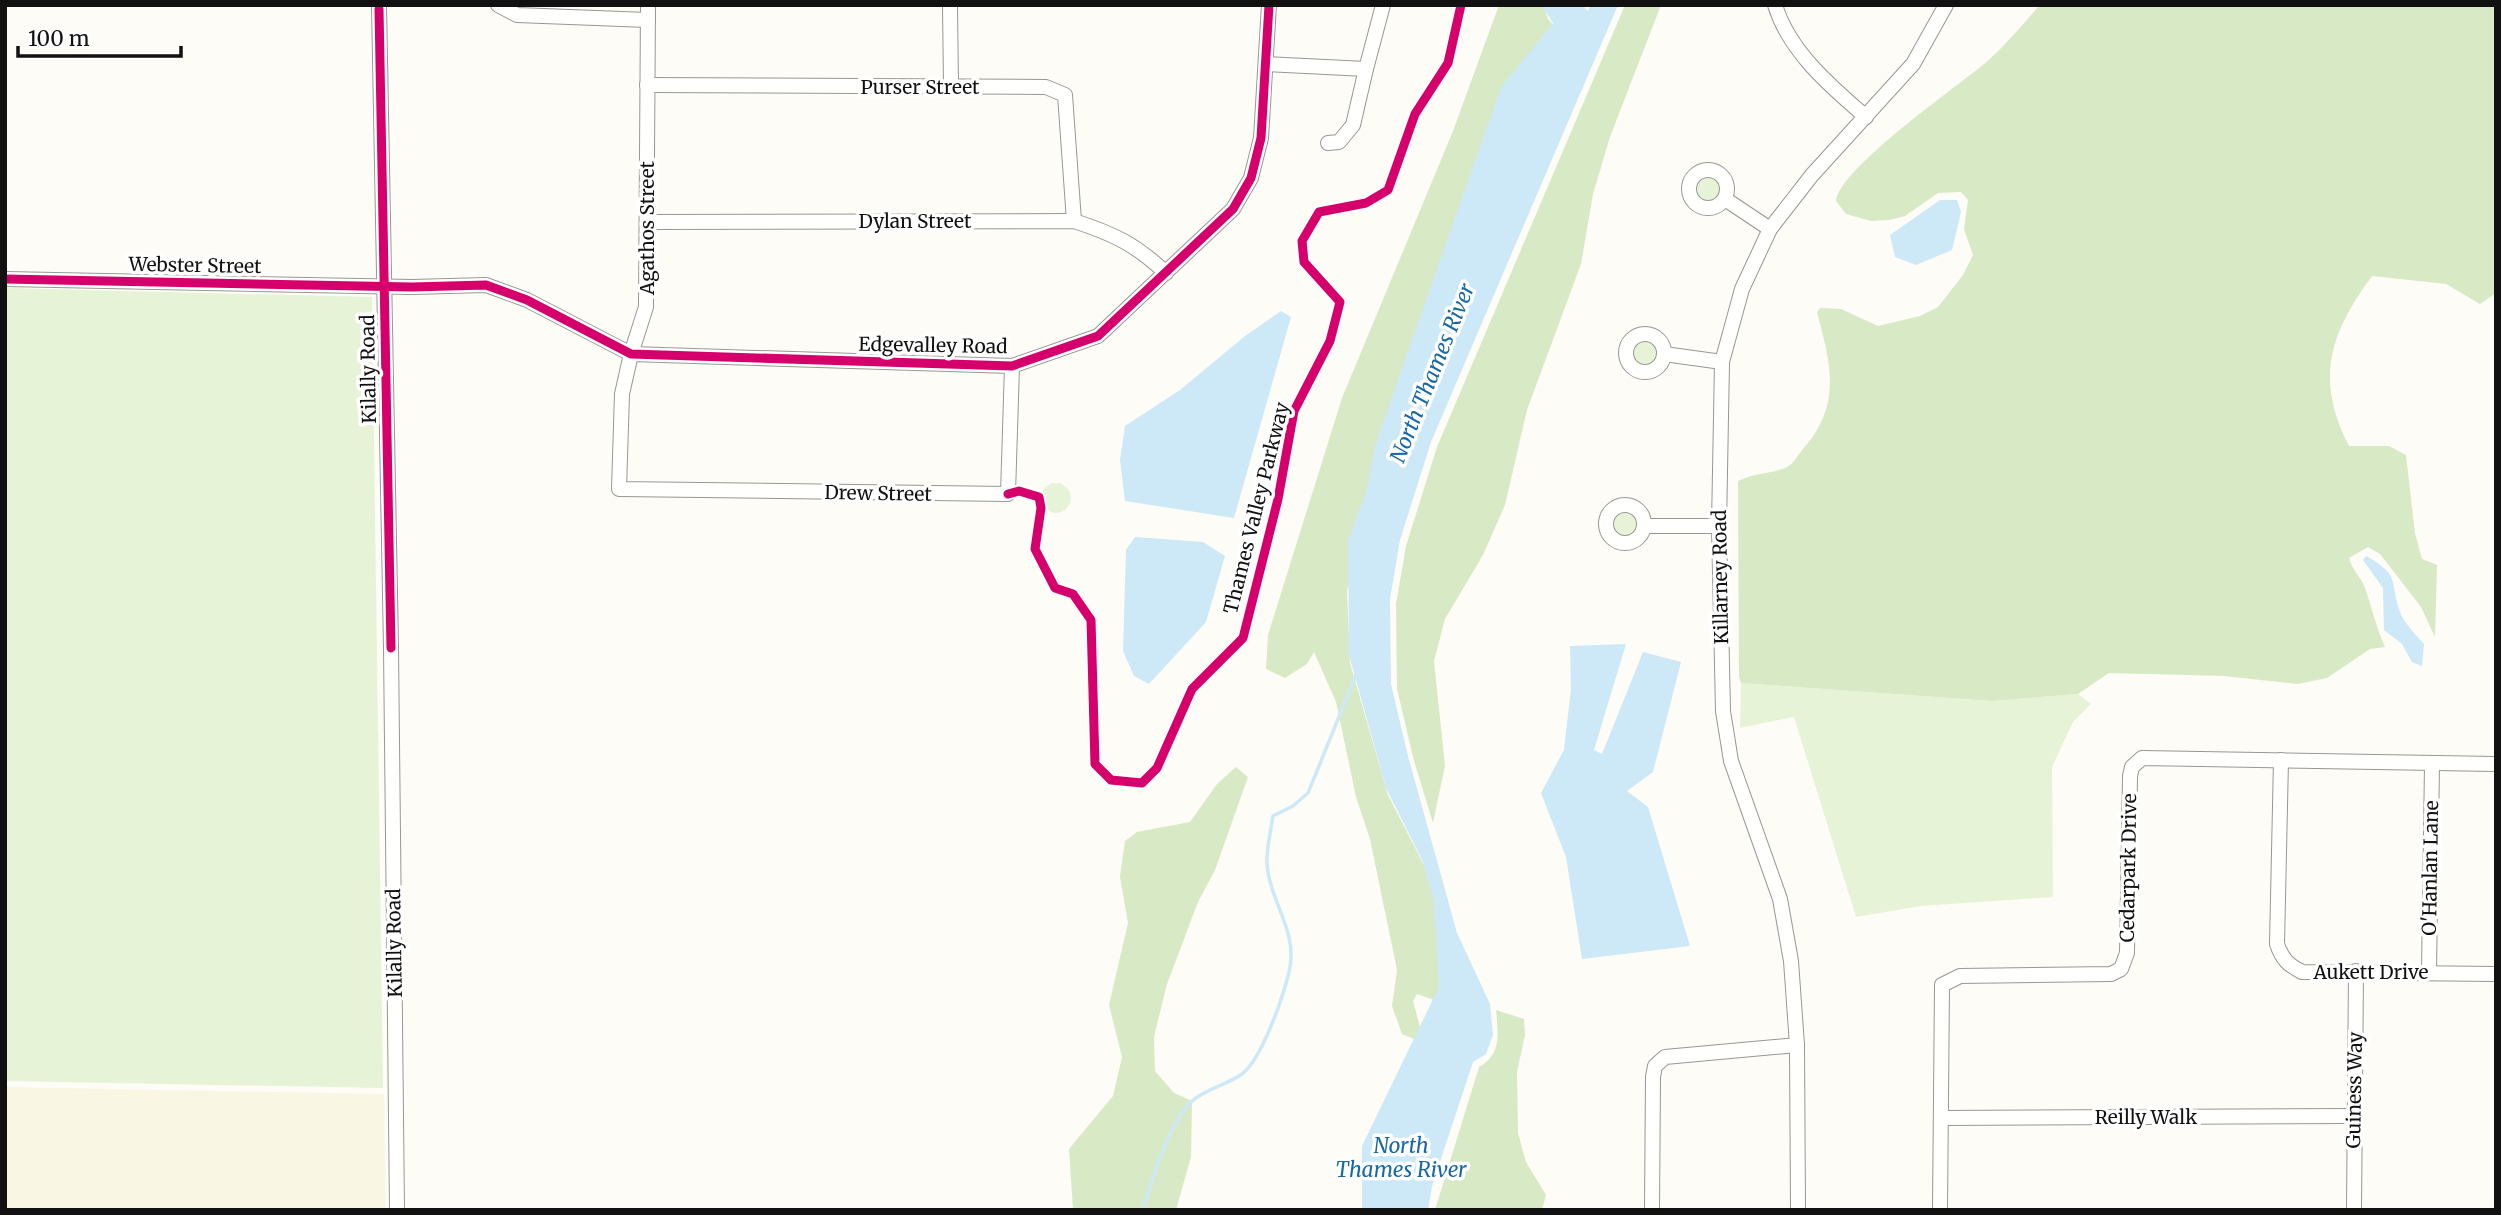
<svg xmlns="http://www.w3.org/2000/svg" width="2501" height="1215" font-family="Merriweather,serif">
	<rect width="100%" height="100%" fill="#fdfcf7"/>
	<path fill="#f9f7e4" d="M5 1087 384 1094 386 1210H5Z"/>
	<g fill="#e7f3d7">
		<circle cx="1709" cy="189" r="13"/>
		<path d="M5 288 372 297 383 1088 5 1081Z"/>
		<circle cx="1645" cy="353" r="13"/>
		<circle cx="1056" cy="498" r="15"/>
		<circle cx="1625" cy="524" r="13"/>
		<path d="M1741 683 1992 701 2078 694 2091 704 2073 722 2052 767 2053 897 1921 906 1856 917 1794 717 1740 728Z"/>
	</g>
	<g fill="#d8eac5">
		<path d="M1499 5H1543L1548 19 1557 29 1347 590 1350 663 1388 795 1426 869 1436 908 1442 991 1434 1000 1417 994 1413 1001 1422 1035 1419 1041 1402 1034 1392 1006 1397 970 1370 839 1356 797 1336 702 1314 652 1307 664 1285 678 1266 669 1268 635 1342 398 1453 131Z"/>
		<path d="M1625 5H1661L1610 137 1593 194 1581 264 1527 410 1505 505 1483 555 1445 619 1434 661 1445 766 1433 823 1414 761 1397 689 1396 604 1406 546 1437 447Z"/>
		<path d="M2040 5H2496V293L2480 304 2446 284 2372 276C2329 334 2315 380 2349 446H2389L2406 455 2415 533 2422 559 2437 565 2435 637 2421 607 2380 554 2368 547 2349 558C2352 570 2361 577 2365 588 2372 608 2376 627 2385 647L2370 649 2327 678 2298 684 2224 676 2109 673 2078 694 1992 701 1741 683 1739 677 1738 481C1753 473 1769 474 1785 468 1792 466 1798 455 1803 449 1842 405 1831 365 1817 312L1820 308 1841 309 1878 326 1920 316 1938 307 1963 275 1973 255 1964 229 1968 200 1961 192 1938 193 1905 216 1889 220 1871 221 1846 214 1836 201C1839 169 1955 88 1984 64 2005 46 2022 25 2040 5Z"/>
		<path d="M1236 767 1248 777 1215 870 1198 902 1167 984 1154 1037 1155 1071 1174 1093 1192 1101 1191 1157 1176 1210H1073L1069 1149 1113 1096 1122 1057 1109 1005 1128 923 1120 877 1125 841 1137 832 1190 822 1217 784Z"/>
		<path d="M1496 1010 1524 1019 1525 1035 1517 1072 1518 1133 1526 1162 1546 1195 1542 1210H1435L1479 1067C1502 1054 1498 1034 1496 1010Z"/>
	</g>
	<g fill="#cde8f7">
		<path d="M1541 5H1582L1588 11 1590 5H1618L1431 442 1400 540 1390 599 1391 684 1408 756 1457 933 1490 1004 1493 1035 1486 1054 1473 1062 1432 1186 1428 1210H1362V1146L1439 987 1434 902 1423 862 1386 788 1349 655 1348 541 1366 492 1376 442 1501 87 1553 23Z"/>
		<path d="M1940 200H1957L1961 212 1952 250 1916 265 1895 257 1890 235Z"/>
		<path d="M1281 311 1291 317 1234 518 1125 501 1120 460 1125 426 1180 390 1245 336Z"/>
		<path d="M1135 537 1203 542 1225 556 1206 622 1149 684 1134 676 1123 651 1126 550Z"/>
		<path d="M2366 556C2401 576 2389 579 2400 612 2404 623 2416 635 2424 644L2422 666 2412 662 2402 644 2384 630 2383 588 2363 560Z"/>
		<path d="M1626 644 1594 750 1602 754 1643 652 1681 662 1653 772 1627 791 1648 807 1690 946 1582 959 1566 857 1541 793 1564 750 1571 689 1570 646Z"/>
	</g>
	<g fill="none" stroke-linecap="round" stroke-linejoin="round">
		<path stroke="#cde8f7" stroke-width="3.5" d="M1143 1210C1152 1180 1168 1125 1191 1102 1204 1089 1227 1085 1242 1074 1262 1059 1283 997 1289 972 1299 932 1270 903 1267 864 1266 849 1271 831 1273 816L1293 806 1308 793 1356 675"/>
		<g stroke="#979795" stroke-width="16">
			<g id="minor">
				<path d="M379 5 391 648 397 1210"/>
				<path d="M498 5 517 15 648 20"/>
				<path d="M648 5 646 307 631 354 622 394 619 489 1008 494 1012 366"/>
				<path d="M950 5 951 87"/>
				<path d="M1775 5C1789 51 1830 86 1866 117"/>
				<path d="M1267 64 1366 69 1383 5"/>
				<path d="M647 85 1046 87 1065 95 1074 221"/>
				<path d="M1328 143 1339 142 1353 125 1366 69"/>
				<circle cx="1708" cy="189" r="19"/>
				<path d="M1725 199 1770 229"/>
				<path d="M648 222 1074 221C1114 234 1135 244 1166 273"/>
				<path d="M5 279 412 287 486 285 527 300 631 354 1012 366 1098 336 1233 209 1251 178 1261 138 1269 5"/>
				<circle cx="1645" cy="353" r="19"/>
				<path d="M1664 354 1722 362"/>
				<circle cx="1625" cy="524" r="19"/>
				<path d="M1644 526H1719"/>
				<path d="M2281 760 2277 944C2282 959 2288 965 2302 972L2496 974"/>
				<path d="M2429 972 2432 764"/>
				<path d="M1941 1118 2352 1116"/>
				<path d="M1652 1210 1653 1077 1655 1066 1665 1057 1797 1045"/>
				<path d="M1798 1210 1797 1045 1791 961 1780 899 1731 761 1723 711 1719 526 1722 362 1742 289 1770 229 1812 175 1913 64 1946 5"/>
				<path d="M1940 1210 1942 985 1960 976 2111 974 2121 969 2127 953 2130 776 2132 767 2142 758 2496 764"/>
				<path d="M2354 1210 2356 971"/>
			</g>
		</g>
		<use href="#minor" stroke="#fffffe" stroke-width="14"/>
		<g stroke="#fff" stroke-width="13">
			<g id="cycleway">
				<path d="M379 9 391 648"/>
				<path d="M5 279 412 287 486 285 527 300 631 354 1012 366 1098 336 1233 209 1251 178 1261 138 1269 5"/>
				<path d="M1008 494 1019 491 1039 497 1041 508 1035 549 1055 588 1073 594 1091 620 1095 764 1111 780 1142 783 1157 768 1192 689 1243 638 1278 499 1294 411 1330 341 1340 302 1304 262 1302 241 1319 212 1366 203 1388 190 1415 114 1448 63 1461 5"/>
			</g>
		</g>
		<use href="#cycleway" stroke="#d6006c" stroke-width="9"/>
	</g>
	<g text-anchor="middle" dominant-baseline="central" stroke-width="7" stroke-linejoin="round" paint-order="stroke">
		<g font-size="19" fill="#111" stroke="#fff">
			<text x="920" y="87">Purser Street</text>
			<text x="915" y="221">Dylan Street</text>
			<text transform="translate(647 228) rotate(-90)">Agathos Street</text>
			<text transform="translate(195 265) rotate(1)">Webster Street</text>
			<text transform="translate(933 345) rotate(1)">Edgevalley Road</text>
			<text transform="translate(368 369) rotate(-91)">Kilally Road</text>
			<text transform="translate(878 493) rotate(1)">Drew Street</text>
			<text transform="translate(1256 508) rotate(-76)">Thames Valley Parkway</text>
			<text transform="translate(1720 577) rotate(-91)">Killarney Road</text>
			<text transform="translate(2128 868) rotate(-89)">Cedarpark Drive</text>
			<text transform="translate(2430 868) rotate(-89)">O'Hanlan Lane</text>
			<text transform="translate(394 943) rotate(-91)">Kilally Road</text>
			<text x="2371" y="972">Aukett Drive</text>
			<text transform="translate(2354 1090) rotate(-89)">Guiness Way</text>
			<text x="2146" y="1117">Reilly Walk</text>
		</g>
		<g font-size="21" font-style="italic" fill="#1768a6" stroke="#fff">
			<text transform="translate(1432 373) rotate(-68)">North Thames River</text>
			<text x="1401" y="1145">North<tspan x="1401" dy="24">Thames River</tspan></text>
		</g>
	</g>
	<rect width="2501" height="1215" fill="none" stroke="#111111" stroke-width="14"/>
	<path d="M18 46v10h163v-10" fill="none" stroke="#111111" stroke-width="3.5"/>
	<text x="28" y="46" font-size="21" fill="#111111" stroke="#ffffff" stroke-width="5" paint-order="stroke">100 m</text>
</svg>
